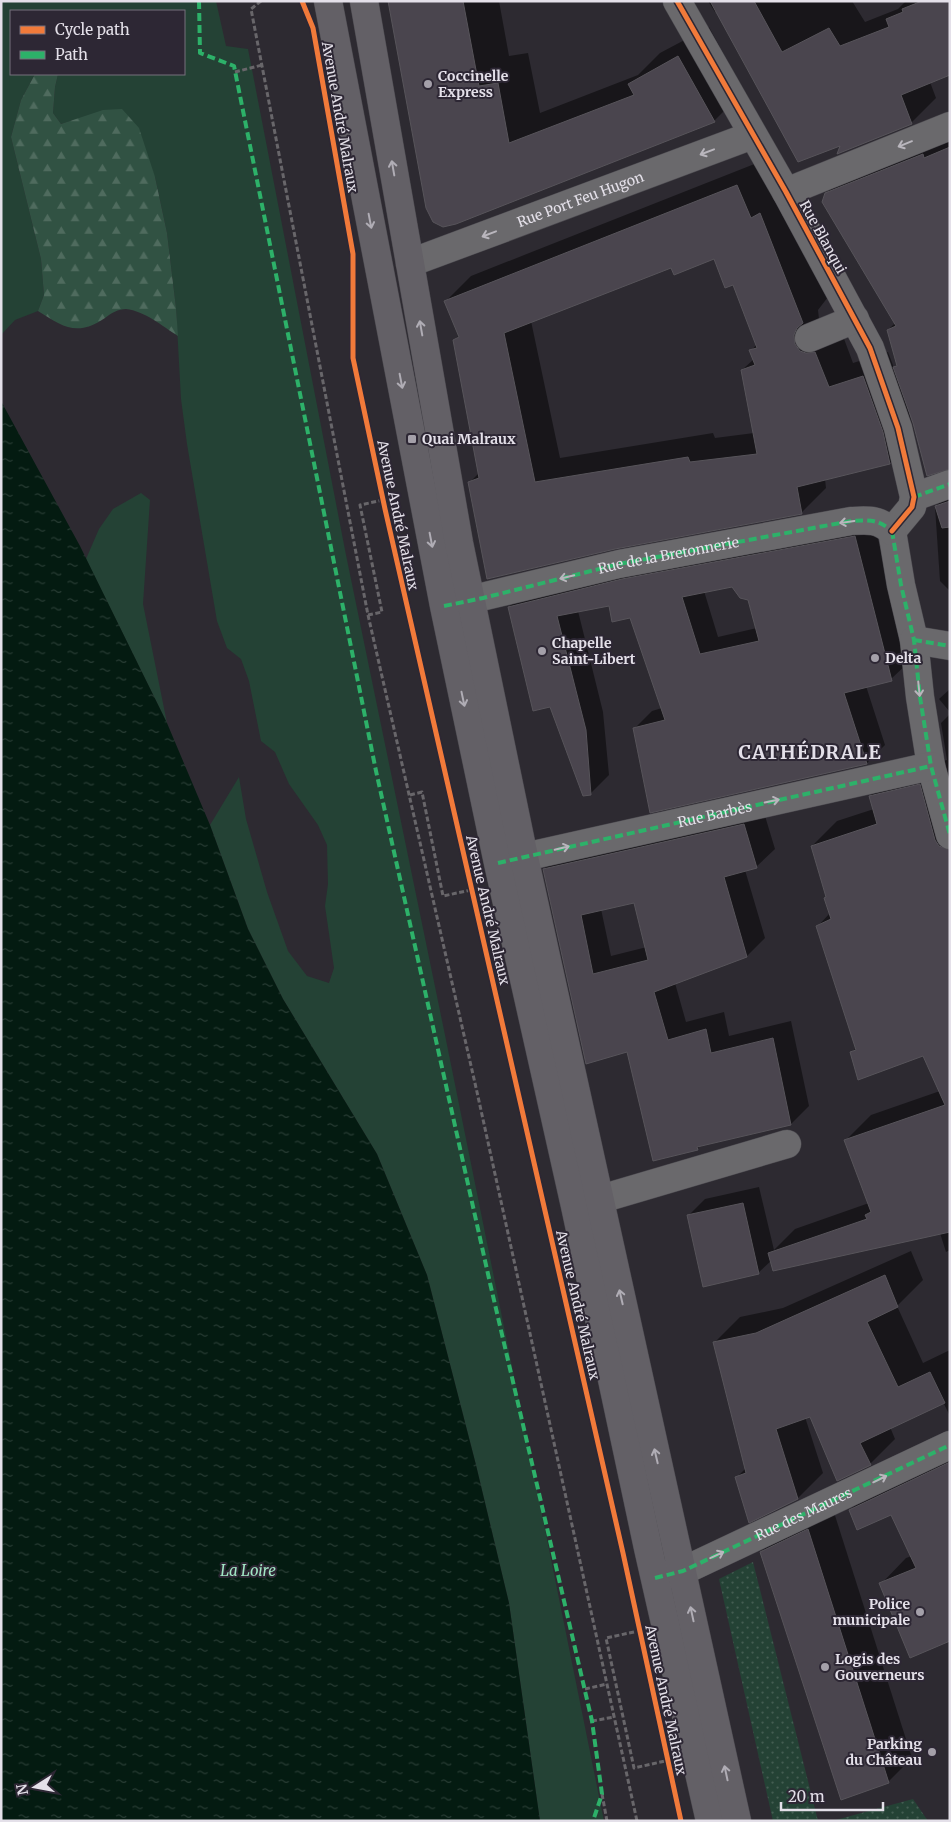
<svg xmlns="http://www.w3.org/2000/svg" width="951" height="1822" font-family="Merriweather,serif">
	<defs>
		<pattern id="forest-firs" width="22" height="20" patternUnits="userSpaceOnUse" patternTransform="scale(1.25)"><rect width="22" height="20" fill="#315243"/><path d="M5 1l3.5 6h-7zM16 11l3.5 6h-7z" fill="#4f6b5e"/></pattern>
		<pattern id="park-dots" width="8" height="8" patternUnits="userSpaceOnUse" patternTransform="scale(1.25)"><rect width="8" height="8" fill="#244235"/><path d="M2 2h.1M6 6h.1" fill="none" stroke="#445d52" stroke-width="1.8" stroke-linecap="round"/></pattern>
		<pattern id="water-ripples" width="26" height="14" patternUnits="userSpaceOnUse" patternTransform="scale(1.25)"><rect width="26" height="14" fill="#041b11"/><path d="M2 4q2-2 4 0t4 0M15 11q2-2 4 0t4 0" fill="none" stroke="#283c34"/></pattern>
	</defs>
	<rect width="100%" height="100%" fill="#2d2a31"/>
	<g fill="#244235">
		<path d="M1 1H216L226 46 248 49 346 555 445 1035 604 1821H540L509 1603 476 1465 427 1275 377 1154 283 999 248 929 210 825 239 777 246 819 267 892 288 951 307 976 329 983 334 968 325 906 328 884 327 845 318 825 289 784 275 752 261 741 249 681 241 659 227 648 217 621 187 444 181 399 176 308 167 233 155 177 74 120 61 124 53 113 55 87 58 74H184V11H11V74H35L21 100 11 137 41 259 44 295 38 311 15 320 1 335Z"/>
		<path d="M141 493 150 500 143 604 167 723 86 559 99 529 113 509Z"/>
	</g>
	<path fill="url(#forest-firs)" d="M35 74H58L55 87 53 113 61 124 103 110 122 109 139 128 155 177 167 233 176 308 178 336C162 326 145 311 126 309 118 309 111 313 105 318 77 337 63 327 38 311L44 295 41 259 11 137 21 100Z"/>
	<g fill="url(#park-dots)">
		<path d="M753 1562 818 1821H773L719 1579Z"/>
		<path d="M913 1799 928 1821H832Z"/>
	</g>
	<path fill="url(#water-ripples)" d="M1 401 80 546 167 723 210 825 248 929 283 999 377 1154 427 1275 476 1465 509 1603 540 1821H1Z"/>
	<g fill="#0007" fill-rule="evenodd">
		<path d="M389 1H499L509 56 528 53 540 113 638 75 660 53 709 27 744 91 714 121 456 223Z"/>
		<path d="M708 1H852L865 22 898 9 906 1H950L930 82 936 98 911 123 842 144 716 11 715 12Z"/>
		<path d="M950 133V468L911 413H909L915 438 890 463 825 479 826 488 801 513 470 482 479 473 454 341 459 335 446 301 471 276 762 161 828 297 818 310 819 319 840 328 853 363 888 352 894 368 898 364 888 330 895 323 826 194 851 168ZM715 258 734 283 757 344 751 351 754 359 742 370 754 433 715 438 713 433 560 458 531 321 671 266Z"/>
		<path d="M950 492V591L940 581 935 507Z"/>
		<path d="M873 519 909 662 891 679 866 686 885 745 867 763 650 811 634 729 652 711 662 708 631 617 610 604 578 611 603 712 609 775 591 793 551 706 509 607 527 589ZM732 585 749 599 757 628 718 637 704 591Z"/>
		<path d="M950 689V712L939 699Z"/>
		<path d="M950 714V1250L946 1252 940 1233 772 1260 758 1273 688 1216 705 1199 759 1187 774 1250 795 1229 869 1203 846 1140 871 1115 940 1091 924 1055 851 1053 856 1048 818 926 830 913 827 896 812 846 837 821 874 809 870 796 895 771 947 760 941 723Z"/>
		<path d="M762 806 775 849 756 867 745 870 765 938 747 956 675 983 686 1022 724 1012 729 1036 791 1021 809 1106 791 1124 701 1145 697 1149 628 1050 544 869 562 851ZM635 901 647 947 611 956 601 909Z"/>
		<path d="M911 1251 923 1280 897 1306 923 1363 950 1350V1416L943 1402 890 1427 895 1439 870 1464 811 1415 805 1417 823 1473 798 1498 737 1477 746 1468 714 1343 740 1317 783 1308Z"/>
		<path d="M950 1450V1639L881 1584 906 1558 912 1556 892 1514 850 1510 876 1485Z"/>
		<path d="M832 1506 912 1758 888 1782 761 1552 785 1528Z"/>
	</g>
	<g fill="#4a454e" stroke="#57545a" fill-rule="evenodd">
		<path d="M388 1H463L479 86 498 83 509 143 634 95 628 84 678 56 715 122 456 224 443 227 433 222 426 208Z"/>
		<path d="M710 1H754L782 52 829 28 840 46 889 27 886 19 903 12 902 9 922 1H950V75L901 95 912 124 837 154 840 146 798 162Z"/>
		<path d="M950 147V469L927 476 913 423 893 367 897 366 887 330 896 326 822 202 825 193 923 154 924 158Z"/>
		<path d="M737 185 751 218 760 213 803 323 797 328 794 335 795 344 800 351 806 353 815 352 829 387 863 376 883 432 890 464 797 487 802 514 615 549 487 579 468 482 479 478 453 340 459 337 444 301ZM714 259 725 288 733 285 757 348 749 350 755 365 741 370 757 454 690 462 688 457 535 482 504 333 671 268 674 275Z"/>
		<path d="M950 501V527L942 528 935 506Z"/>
		<path d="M855 536 892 681 844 693 867 764 650 813 633 728 665 720 630 618 612 622 609 606 557 616 586 730 591 795 583 796 550 707 533 711 508 607 622 579ZM732 587 740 598 748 600 759 641 700 654 682 597Z"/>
		<path d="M920 784 935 840 939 846 950 850V1232L773 1271 768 1253 867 1219 865 1215 871 1212 844 1140 945 1105 923 1056 858 1080 850 1052 856 1050 816 926 831 919 824 898 826 897 811 846 877 824 869 796Z"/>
		<path d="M744 824 757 868 724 877 747 957 654 992 668 1040 706 1029 711 1053 773 1038 791 1125 697 1147 698 1150 653 1161 627 1052 586 1064 543 869ZM634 903 648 960 593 974 581 915Z"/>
		<path d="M743 1203 759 1274 703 1287 687 1215Z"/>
		<path d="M885 1275 898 1307 867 1322 898 1387 930 1372 945 1403 860 1443 871 1465 837 1481 810 1417 776 1429 798 1499 749 1523 735 1477 746 1473 713 1342 756 1333Z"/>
		<path d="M950 1462V1641L910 1658 879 1583 916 1568 891 1515 857 1530 849 1510Z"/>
		<path d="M808 1529 889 1783 841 1800 760 1552Z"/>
	</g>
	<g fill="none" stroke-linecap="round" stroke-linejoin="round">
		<g stroke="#4a484e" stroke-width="29">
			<g id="minor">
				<path d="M677 1 786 192 870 348 898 428 914 497 912 507 892 531"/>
				<path d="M786 192 950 126"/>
				<path id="s1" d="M410 263 753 135"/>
				<path d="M809 338 855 319"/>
				<path d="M914 497 950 484"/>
				<path d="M892 531 901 585 914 640 920 697 931 766 950 835"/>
				<path id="s2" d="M448 605 619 564 851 521C869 520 878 519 892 531"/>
				<path d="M914 640 950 646"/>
				<path id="s3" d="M502 862 931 766"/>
				<path d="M577 1206 787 1144"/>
				<path id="s4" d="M659 1577 683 1571 950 1445"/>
			</g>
		</g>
		<g stroke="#4a484e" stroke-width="29">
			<g id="major">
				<path d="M328 1 444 606 498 863 575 1206 648 1548 710 1821"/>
				<path d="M364 1 459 543 524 857 737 1821"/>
			</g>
		</g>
		<g stroke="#68666a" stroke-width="3" stroke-dasharray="5 2.5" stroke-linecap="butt">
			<path d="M261 1 251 9 368 615 477 1092 637 1821"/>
			<path d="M235 72 262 65"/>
			<path d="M368 615 382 612 360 505 383 500"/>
			<path d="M410 795 422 792 443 896 471 890"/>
			<path d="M634 1632 606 1638 634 1768 665 1761"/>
			<path d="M585 1689 607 1684"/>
			<path d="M592 1721 614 1717"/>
			<path d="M602 1794 607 1821"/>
		</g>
		<use href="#minor" stroke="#6a696c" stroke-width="28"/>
		<use href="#major" stroke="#636066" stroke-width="28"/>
		<g stroke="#2db169" stroke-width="4" stroke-dasharray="8 4" stroke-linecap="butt">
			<path d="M199 1 200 53 234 66 376 771 490 1283 592 1721 602 1794 593 1821"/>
			<path d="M914 497 950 484"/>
			<path d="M892 531 901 585 914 640 920 697 931 766 950 835"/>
			<path d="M444 606 483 598 619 564 851 521C869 520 878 519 892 531"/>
			<path d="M914 640 950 646"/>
			<path d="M498 863 931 766"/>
			<path d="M655 1578 683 1571 950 1445"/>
		</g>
		<g stroke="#2d2734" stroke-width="8">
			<g id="cycleway">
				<path d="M302 1 313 28 353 254V358L385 509 623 1553 681 1821"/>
				<path d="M677 1 786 192 870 348 898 428 914 497 912 507 892 531"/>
			</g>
		</g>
		<use href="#cycleway" stroke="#f17a3a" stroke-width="5"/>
	</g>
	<defs><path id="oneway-shaft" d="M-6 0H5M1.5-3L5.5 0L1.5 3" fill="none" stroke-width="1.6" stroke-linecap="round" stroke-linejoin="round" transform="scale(1.25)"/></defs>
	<g stroke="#b9b6bd">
		<use href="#oneway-shaft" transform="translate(905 144) rotate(158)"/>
		<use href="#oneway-shaft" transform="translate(707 152) rotate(159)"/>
		<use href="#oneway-shaft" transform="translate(489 234) rotate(159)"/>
		<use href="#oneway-shaft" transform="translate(847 522) rotate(172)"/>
		<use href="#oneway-shaft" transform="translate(567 577) rotate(166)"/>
		<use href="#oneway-shaft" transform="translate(919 689) rotate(84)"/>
		<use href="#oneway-shaft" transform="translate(772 801) rotate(-12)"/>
		<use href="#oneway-shaft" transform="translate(562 848) rotate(-13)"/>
		<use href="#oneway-shaft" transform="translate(880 1479) rotate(-26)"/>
		<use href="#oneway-shaft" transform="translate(717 1555) rotate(-25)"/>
	</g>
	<g stroke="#b0adb5">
		<use href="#oneway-shaft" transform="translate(393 168) rotate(-100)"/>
		<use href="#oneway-shaft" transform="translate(370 221) rotate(79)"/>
		<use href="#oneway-shaft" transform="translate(421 328) rotate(-100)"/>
		<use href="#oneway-shaft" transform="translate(401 381) rotate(79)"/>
		<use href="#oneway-shaft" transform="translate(431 540) rotate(79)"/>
		<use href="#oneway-shaft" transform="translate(463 699) rotate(78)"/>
		<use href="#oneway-shaft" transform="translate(621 1297) rotate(-103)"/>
		<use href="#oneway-shaft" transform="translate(656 1456) rotate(-103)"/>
		<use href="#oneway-shaft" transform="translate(692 1614) rotate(-102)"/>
		<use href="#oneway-shaft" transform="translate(726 1773) rotate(-102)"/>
	</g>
	<g fill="#a4a0a9" stroke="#2d2734" stroke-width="2">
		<circle cx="428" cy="84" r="5"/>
		<rect x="407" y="434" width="10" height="10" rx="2.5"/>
		<circle cx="542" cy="651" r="5"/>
		<circle cx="875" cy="658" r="5"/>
		<circle cx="920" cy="1612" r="5"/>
		<circle cx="825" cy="1667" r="5"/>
		<circle cx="932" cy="1752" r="5"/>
	</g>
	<g text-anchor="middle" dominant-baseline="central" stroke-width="4" stroke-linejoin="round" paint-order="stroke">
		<g font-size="14" font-weight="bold" fill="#e4e0e9" stroke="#2d2734" text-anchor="start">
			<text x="438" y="76">Coccinelle<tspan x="438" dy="16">Express</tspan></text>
			<text x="422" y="439">Quai Malraux</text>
			<text x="552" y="643">Chapelle<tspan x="552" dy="16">Saint-Libert</tspan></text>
			<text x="885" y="658">Delta</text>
			<text x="910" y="1604" text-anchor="end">Police<tspan x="910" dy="16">municipale</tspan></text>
			<text x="835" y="1659">Logis des<tspan x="835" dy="16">Gouverneurs</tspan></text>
			<text x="922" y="1744" text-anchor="end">Parking<tspan x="922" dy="16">du Château</tspan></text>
		</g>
		<g font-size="14" fill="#e4e0e9" stroke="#2d2734">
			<text transform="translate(340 117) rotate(80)">Avenue André Malraux</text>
			<text stroke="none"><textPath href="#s1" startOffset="182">Rue Port Feu Hugon</textPath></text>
			<text transform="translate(823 237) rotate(61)">Rue Blanqui</text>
			<text transform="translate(398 515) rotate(78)">Avenue André Malraux</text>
			<text stroke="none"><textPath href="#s2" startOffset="226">Rue de la Bretonnerie</textPath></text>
			<text stroke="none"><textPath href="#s3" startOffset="218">Rue Barbès</textPath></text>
			<text transform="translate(488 910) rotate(77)">Avenue André Malraux</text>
			<text transform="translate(578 1305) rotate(77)">Avenue André Malraux</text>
			<text stroke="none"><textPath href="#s4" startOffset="158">Rue des Maures</textPath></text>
			<text transform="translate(666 1700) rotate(78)">Avenue André Malraux</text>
		</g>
		<g font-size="15" font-style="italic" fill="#a2e7c5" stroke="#2d2734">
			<text x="248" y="1570">La Loire</text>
		</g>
		<g font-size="19" font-weight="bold" letter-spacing="1" fill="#e4e0e9" stroke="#2d2734">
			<text x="810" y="752">CATHÉDRALE</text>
		</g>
	</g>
	<rect width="951" height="1822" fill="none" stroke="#e4e0e9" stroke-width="5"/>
	<rect x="10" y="10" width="175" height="65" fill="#2d2734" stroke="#76717c"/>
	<rect x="20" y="26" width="25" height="8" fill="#f17a3a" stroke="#76717c"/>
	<text x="55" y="35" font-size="15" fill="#e4e0e9">Cycle path</text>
	<rect x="20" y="51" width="25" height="8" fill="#2db169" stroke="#76717c"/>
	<text x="55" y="60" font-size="15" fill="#e4e0e9">Path</text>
	<g transform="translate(35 1787) rotate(259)" stroke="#2d2734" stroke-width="4" paint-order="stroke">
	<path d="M0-4L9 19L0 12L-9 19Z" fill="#e4e0e9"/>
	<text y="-8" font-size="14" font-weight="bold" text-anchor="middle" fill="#e4e0e9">N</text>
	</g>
	<path d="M781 1802v8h102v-8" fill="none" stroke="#e4e0e9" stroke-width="2.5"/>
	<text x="788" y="1802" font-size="15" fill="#e4e0e9" stroke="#2d2734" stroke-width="4" paint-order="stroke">20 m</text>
</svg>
